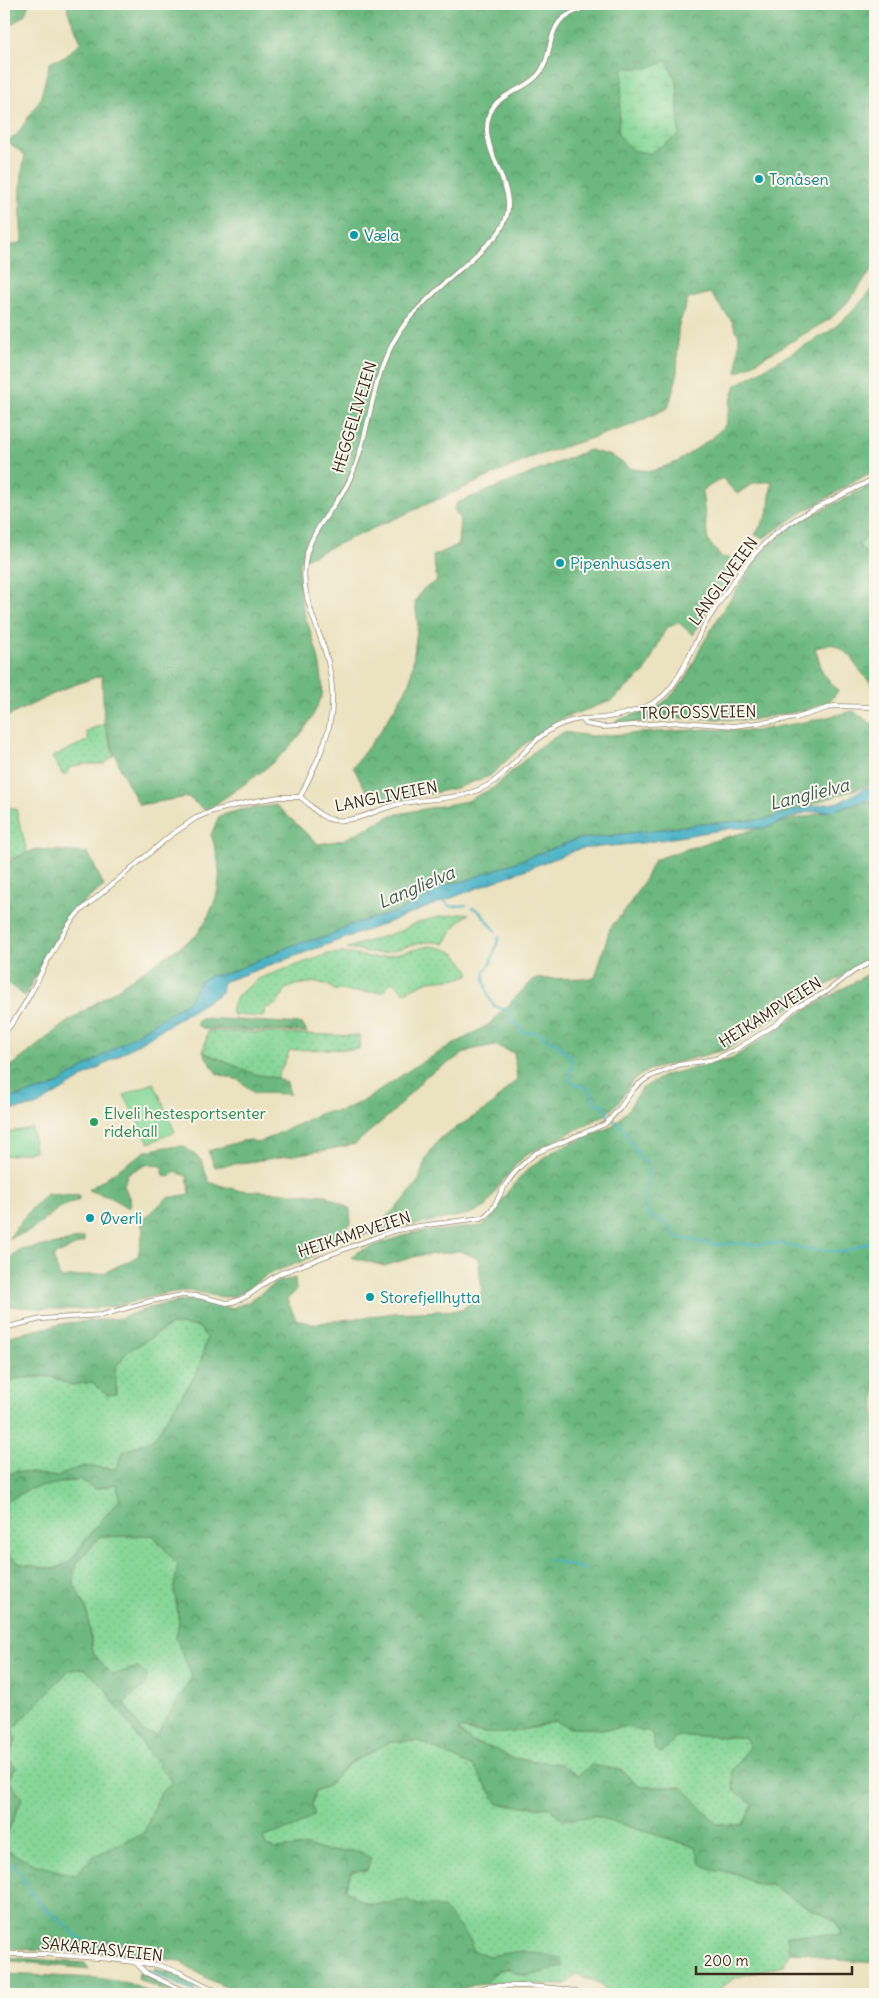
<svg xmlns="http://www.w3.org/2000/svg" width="879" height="1998" font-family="Delius,sans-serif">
	<defs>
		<pattern id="grass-dots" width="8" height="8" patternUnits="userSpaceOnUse" patternTransform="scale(1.25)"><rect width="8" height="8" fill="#86d798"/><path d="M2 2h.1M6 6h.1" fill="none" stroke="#75b983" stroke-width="1.8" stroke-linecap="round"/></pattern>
		<pattern id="forest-crowns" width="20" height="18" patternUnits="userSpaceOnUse" patternTransform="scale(1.25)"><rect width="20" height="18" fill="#6cb880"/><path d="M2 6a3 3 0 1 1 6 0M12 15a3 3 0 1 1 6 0" fill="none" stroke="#5a9668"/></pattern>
		<pattern id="wetland-marsh" width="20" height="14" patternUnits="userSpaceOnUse" patternTransform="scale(1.25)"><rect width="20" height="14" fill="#86d798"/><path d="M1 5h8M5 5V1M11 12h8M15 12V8" fill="none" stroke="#75b983"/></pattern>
		<pattern id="water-ripples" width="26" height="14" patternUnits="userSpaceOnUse" patternTransform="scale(1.25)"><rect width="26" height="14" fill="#49b3c7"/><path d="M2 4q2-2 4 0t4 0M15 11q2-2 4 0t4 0" fill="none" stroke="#3e92a1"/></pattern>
	</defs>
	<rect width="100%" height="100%" fill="#fbf7ec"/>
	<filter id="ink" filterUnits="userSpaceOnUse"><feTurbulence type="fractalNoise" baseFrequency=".02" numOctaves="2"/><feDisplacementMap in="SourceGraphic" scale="10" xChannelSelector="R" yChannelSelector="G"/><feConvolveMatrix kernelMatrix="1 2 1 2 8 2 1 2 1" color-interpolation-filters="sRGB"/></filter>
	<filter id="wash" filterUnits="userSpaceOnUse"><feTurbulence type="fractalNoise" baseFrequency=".0096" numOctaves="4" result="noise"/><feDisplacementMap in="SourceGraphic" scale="20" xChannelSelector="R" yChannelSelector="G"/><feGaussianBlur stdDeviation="1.12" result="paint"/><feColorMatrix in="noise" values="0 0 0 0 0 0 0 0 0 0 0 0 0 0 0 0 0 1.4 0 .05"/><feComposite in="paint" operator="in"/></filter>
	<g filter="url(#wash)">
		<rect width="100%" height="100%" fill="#ebe2c0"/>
		<g fill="url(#grass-dots)" stroke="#60805b">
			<path d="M875 529V558L861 549 859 544Z"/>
			<path d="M104 724 114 755 104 764H84L69 768 67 773 63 775 52 757 89 740 86 731Z"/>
			<path d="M4 806 16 809 27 852 25 855 4 859Z"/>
			<path d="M464 913 469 914 458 922 444 944C425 937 402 950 382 953 371 954 359 950 347 948L403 930C420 918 443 917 464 913Z"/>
			<path d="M430 946C451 949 458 952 469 972V975L460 978 429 981 404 992 392 981 383 992H360L334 990 328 985 317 982 295 985 286 989 277 1004 266 1008 263 1017 233 1015 231 1009 238 995 260 978 328 954 343 953 377 958Z"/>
			<path d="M208 1031 360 1036 359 1049 290 1050 277 1078 254 1074 203 1052Z"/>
			<path d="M171 1325 198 1326 207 1338 198 1371 154 1438 122 1453 117 1469 83 1466 57 1477 16 1471 4 1477V1388L15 1379 49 1376 72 1385 92 1382 107 1395 116 1394 115 1368 127 1352Z"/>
			<path d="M81 1479 95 1489 116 1484 120 1499 92 1531 70 1562 54 1569 21 1564 4 1552V1503L29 1489Z"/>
			<path d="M153 1535 178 1565 174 1587 179 1622 176 1638 192 1677 157 1735 143 1732 124 1703 145 1685 138 1667 112 1676 93 1653 87 1611 74 1585 75 1565 100 1537Z"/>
			<path d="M85 1669 106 1690 147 1751 173 1782 161 1792 144 1833 94 1856 74 1875 33 1864 4 1849V1841L22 1798 9 1781 16 1767 7 1759 16 1741 13 1729 69 1670Z"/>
			<path d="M555 1721 570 1728 611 1729 627 1727 652 1732 655 1749 677 1736 745 1737 750 1747 732 1771 753 1804 743 1825 717 1824 682 1787H640L621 1770 579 1777 560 1764 511 1758 494 1749 472 1742 458 1731 462 1728 474 1733 534 1728Z"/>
			<path d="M419 1741 474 1767 498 1804 550 1808 562 1820 595 1816 696 1847 716 1871 735 1873 757 1884 771 1885 809 1908 836 1921 841 1935H787L789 1952 784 1965 737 1977 720 1988 723 1994H609L601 1984 577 1974 566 1985 505 1983 484 1984C501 1967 503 1965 526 1976L548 1969 562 1967 523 1951 489 1956 473 1951 431 1905 418 1906 408 1900 372 1905 358 1899 345 1889 352 1871 367 1870 371 1858 358 1851H325L308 1846 276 1849 266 1846 263 1837C281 1831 300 1827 314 1814L312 1805 315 1791 326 1787 347 1765 390 1742Z"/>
		</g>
		<g fill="url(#forest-crowns)" stroke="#54714f" fill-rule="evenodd">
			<path d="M4 4H29L25 14 4 31Z"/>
			<path d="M67 4H875V266L846 304 830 319 737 373 739 336 731 320 710 293 688 299 678 328 677 376 668 408 629 426 533 457 300 561C295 595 306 615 315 646 319 657 324 683 322 695 321 699 318 704 316 709 295 755 246 782 206 811L188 797 139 805 120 768 104 722 102 675 66 688 4 718V235L10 246 22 242C20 212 19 185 25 155L7 141 16 136 40 100 50 62 65 57 81 42 68 12ZM667 62 677 82 679 135 650 153 618 133 623 68H648Z"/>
			<path d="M875 286V470L801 513 764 538 755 535 768 513 772 481 754 483 737 494 722 478 702 491 708 541 721 557 737 559 736 572 712 600 693 635 679 623 666 628 645 672 611 701 563 718 522 746 490 776 456 788 390 802 367 792 353 767 381 730 410 683 418 624 415 602 423 589 437 581 433 556 458 545 460 519 454 509 457 503 589 450 612 456 632 469 652 471 677 462 712 438 726 424 730 403 736 385 830 331 850 314Z"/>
			<path d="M875 483V529L859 544 861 549 875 558V688L857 667 851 656 833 644 815 648 823 673 838 691 831 700 807 710 750 720 681 718 613 725 617 720 658 707 671 696 686 679 702 645 723 610 763 551 791 526Z"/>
			<path d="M853 711 875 726V783L767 819 702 824 575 840 465 881 436 886 402 910 349 925 329 936 293 945 229 973 210 976 199 982 189 1001 53 1087 4 1100V1066L13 1065 63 1025 196 936C220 900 226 877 211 835L219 816 239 810 276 805 318 844 343 840 392 815 467 801 493 788 540 746 564 732 591 736 707 729 754 731 815 720Z"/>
			<path d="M875 800V957L798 1002 727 1049 649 1070 632 1081 619 1102 607 1114 526 1155 514 1167 498 1187 486 1207 470 1214 361 1235 376 1226 403 1201 419 1180 426 1158 440 1138 489 1107 517 1079 514 1053 494 1045 470 1050 426 1076 394 1111 355 1144 326 1150 215 1167 208 1151 242 1141 251 1140 258 1143 324 1112 341 1111 367 1099 417 1065 488 1025 534 979 595 978 610 928 627 908 645 879 654 860C726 834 801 818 875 800Z"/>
			<path d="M36 849 88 853 104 886 70 913 25 996 4 981V863Z"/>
			<path d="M875 970V1963L827 1959 808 1953 789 1952 787 1935H841L836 1921 809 1908 771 1885 757 1884 735 1873 716 1871 701 1864 696 1847 595 1816 562 1820 550 1808 498 1804 474 1767 419 1741 390 1742 347 1765 326 1787 315 1791 312 1805 314 1814 298 1826 263 1837 266 1846 276 1849 308 1846 325 1851H358L371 1858 367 1870 352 1871 345 1889 358 1899 372 1905 408 1900 418 1905H431L443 1908 470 1939 473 1951 489 1956 523 1951 562 1958 563 1967C544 1970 524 1983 509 1968L498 1970 484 1984 471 1986 450 1994H241L210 1980 179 1961 135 1954 4 1948V1849L33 1864 74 1875 94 1856 144 1833 161 1792 173 1782 147 1751 106 1690 85 1669 69 1670 13 1729 16 1741 7 1759 16 1767 9 1781 22 1798 4 1841V1552L21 1564 54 1569 70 1562 92 1531 120 1499 116 1484 95 1489 80 1479 29 1489 4 1503V1477L16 1471 57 1477 83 1466 117 1469 122 1453 154 1438 198 1371 207 1338 198 1326 171 1325 127 1352 115 1368 116 1394 107 1395 92 1382 72 1385 49 1376 15 1379 4 1388V1337L68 1323 119 1318 156 1306 188 1300 211 1302 232 1308 248 1302 277 1282 295 1278 296 1290 287 1300 296 1319 313 1324 394 1313 462 1310 482 1291 478 1259 460 1251 417 1256 384 1266 351 1257 357 1252 411 1233 482 1226 491 1219 508 1191 528 1169 555 1150 613 1126 627 1111 641 1089 665 1075 732 1059 804 1011ZM153 1535 178 1565 174 1587 179 1622 176 1638 192 1677 157 1735 143 1732 124 1703 145 1685 147 1674 138 1667 112 1675 93 1653 87 1611 74 1585 75 1565 100 1537ZM555 1721 570 1728 611 1729 627 1727 651 1732 655 1749 661 1753 677 1736 745 1737 750 1747 732 1771 734 1791 753 1804 743 1825 717 1824 682 1787H640L621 1770 591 1765 578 1776 560 1764 511 1758 494 1749 472 1742 458 1731 462 1728C494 1740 524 1730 555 1721Z"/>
			<path d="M203 1018 302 1024 307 1032 205 1029 197 1025V1021Z"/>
			<path d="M203 1052 254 1074 277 1078 287 1083 290 1094 254 1093 239 1080 217 1074Z"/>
			<path d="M184 1146 201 1160 209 1182 237 1190 326 1195 350 1209 351 1224C337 1237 321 1253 303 1261 293 1266 281 1268 271 1273 259 1279 249 1290 236 1295 223 1301 205 1292 191 1291 164 1290 140 1302 114 1306 77 1312 40 1308 4 1306V1266L7 1261 19 1250 63 1243 84 1237V1242L53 1256 60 1278 104 1273 138 1256 143 1231 141 1222 167 1198 190 1194 187 1176 176 1172 169 1177 164 1176 162 1166 149 1164 128 1173 124 1185 131 1203 128 1208 112 1198 88 1190 146 1151 165 1147Z"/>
			<path d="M46 1194 80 1196 78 1200 59 1208 30 1231 9 1238 24 1217Z"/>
			<path d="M4 1957 85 1963 89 1969 4 1960Z"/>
			<path d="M154 1969C170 1971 185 1976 195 1989L192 1992 157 1975Z"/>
			<path d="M139 1973 144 1974 182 1994H170L138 1979Z"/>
			<path d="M4 1974 98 1978 128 1983 154 1994H4Z"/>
		</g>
		<path fill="url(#wetland-marsh)" stroke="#60805b" d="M667 61 677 83 679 135 650 153 632 150 618 134 623 68H648Z"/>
		<g fill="#86d798" stroke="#60805b">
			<path d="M154 1083 175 1132 149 1143 124 1095Z"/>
			<path d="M32 1128 35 1151 4 1156V1133Z"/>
		</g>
		<path fill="url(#water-ripples)" stroke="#426e72" d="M875 786V798L831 811 808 812 764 828H733L642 843 579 849 376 927 223 982 221 993 36 1106 4 1111V1100L53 1087 189 1001 199 982 210 976 229 973 293 945 329 936 349 925 402 910 436 886 465 881 575 840 702 824 767 819 805 807 840 802 865 788Z"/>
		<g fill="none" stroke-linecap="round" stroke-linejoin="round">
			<g stroke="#49b3c7" stroke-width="2">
				<path d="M443 899C450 910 456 906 466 905"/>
				<path d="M473 908 479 911 496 931"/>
				<path d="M499 937 491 963 485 971 484 979 489 997 494 1006 509 1011 511 1013 510 1018 525 1033C540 1028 546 1041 559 1044L563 1051 570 1055 572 1063 569 1080C583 1092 587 1077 596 1104H604L607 1109 606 1114 622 1127 642 1161 648 1163V1179L642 1196 647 1207 649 1217 666 1222 676 1237 715 1245 741 1243 755 1245 776 1243 808 1249 844 1252 875 1240"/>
				<path d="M547 1559 587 1570"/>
				<path d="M4 1860 10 1863 19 1872 37 1901 88 1945 98 1951H110L115 1953"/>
				<path d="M148 1970 199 1994"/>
			</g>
		</g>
	</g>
	<g filter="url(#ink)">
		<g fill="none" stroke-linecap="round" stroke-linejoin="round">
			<g stroke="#93866f" stroke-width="5.5">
				<g id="street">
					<path d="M582 719 586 724 603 727 681 722 734 726 796 718 834 706 875 707"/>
					<path d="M300 797C326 744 343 711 325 651 315 619 299 592 306 557 312 527 336 508 349 481 374 428 368 371 407 321 427 297 453 276 477 254 486 245 499 236 504 223 519 192 488 161 487 130 487 93 517 96 537 76 552 60 547 37 560 21 568 12 583 9 593 4"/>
					<path d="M4 1033C35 998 47 949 78 913L171 835 196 818 213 811 250 802 279 797H300C311 804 319 818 333 820 356 823 377 809 399 804 430 797 466 801 493 782 518 764 533 735 562 724 575 718 589 719 603 718 623 715 648 709 663 696 685 676 692 643 709 618 728 589 749 555 776 533 805 510 843 496 875 478"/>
					<path d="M4 1328 41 1319 102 1315 151 1301 182 1295 198 1296 227 1303C252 1299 260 1283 281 1273L393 1231 419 1226 481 1218C495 1212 498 1195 506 1184 514 1172 525 1161 536 1153L605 1124 620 1108 634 1088 647 1078 678 1065 715 1059 735 1050 775 1025 796 1007 826 992 854 971 875 960"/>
					<path d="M4 1954H46L110 1959 157 1965 179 1972 222 1994"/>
					<path d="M135 1962 146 1973 190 1994"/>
					<path d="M465 1994C472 1992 480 1989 487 1987 507 1984 566 1987 585 1994"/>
				</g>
			</g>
			<use href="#street" stroke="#fff" stroke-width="4"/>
		</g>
	</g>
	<g fill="#0f9aa8" stroke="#fbf7ec" stroke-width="2">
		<circle cx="759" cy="179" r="5"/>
		<circle cx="354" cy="235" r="5"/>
		<circle cx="560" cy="563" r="5"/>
		<circle cx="90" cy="1218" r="5"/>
		<circle cx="370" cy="1297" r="5"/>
	</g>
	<circle fill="#2e9e5b" stroke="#fbf7ec" stroke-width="2" cx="94" cy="1122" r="5"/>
	<g text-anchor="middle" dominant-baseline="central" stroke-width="4" stroke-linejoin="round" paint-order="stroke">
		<g font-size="16" fill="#0d838f" stroke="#fbf7ec" text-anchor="start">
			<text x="769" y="179">Tonåsen</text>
			<text x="364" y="235">Væla</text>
			<text x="570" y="563">Pipenhusåsen</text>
			<text x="100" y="1218">Øverli</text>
			<text x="380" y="1297">Storefjellhytta</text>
		</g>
		<g font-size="16" fill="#3b2a1e" stroke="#fbf7ec">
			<text transform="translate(354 417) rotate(-73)">HEGGELIVEIEN</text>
			<text transform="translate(723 581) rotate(-54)">LANGLIVEIEN</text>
			<text transform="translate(698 712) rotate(-1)">TROFOSSVEIEN</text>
			<text transform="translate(386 796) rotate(-11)">LANGLIVEIEN</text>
			<text transform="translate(770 1012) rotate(-32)">HEIKAMPVEIEN</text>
			<text transform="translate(354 1234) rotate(-18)">HEIKAMPVEIEN</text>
			<text transform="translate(102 1949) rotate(6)">SAKARIASVEIEN</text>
		</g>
		<g font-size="16" fill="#27864d" stroke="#fbf7ec" text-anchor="start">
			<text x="104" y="1113">Elveli hestesportsenter<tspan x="104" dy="18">ridehall</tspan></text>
		</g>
		<g font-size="18" font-style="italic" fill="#405a59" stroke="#fbf7ec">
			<text transform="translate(809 794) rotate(-14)">Langlielva</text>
			<text transform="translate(416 887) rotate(-23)">Langlielva</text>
		</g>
	</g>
	<rect width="879" height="1998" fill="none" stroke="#fbf7ec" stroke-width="20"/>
	<path d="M696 1966v8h156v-8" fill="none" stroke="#3b2a1e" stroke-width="2.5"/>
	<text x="704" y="1966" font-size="15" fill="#3b2a1e" stroke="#fbf7ec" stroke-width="4" paint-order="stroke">200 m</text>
</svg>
